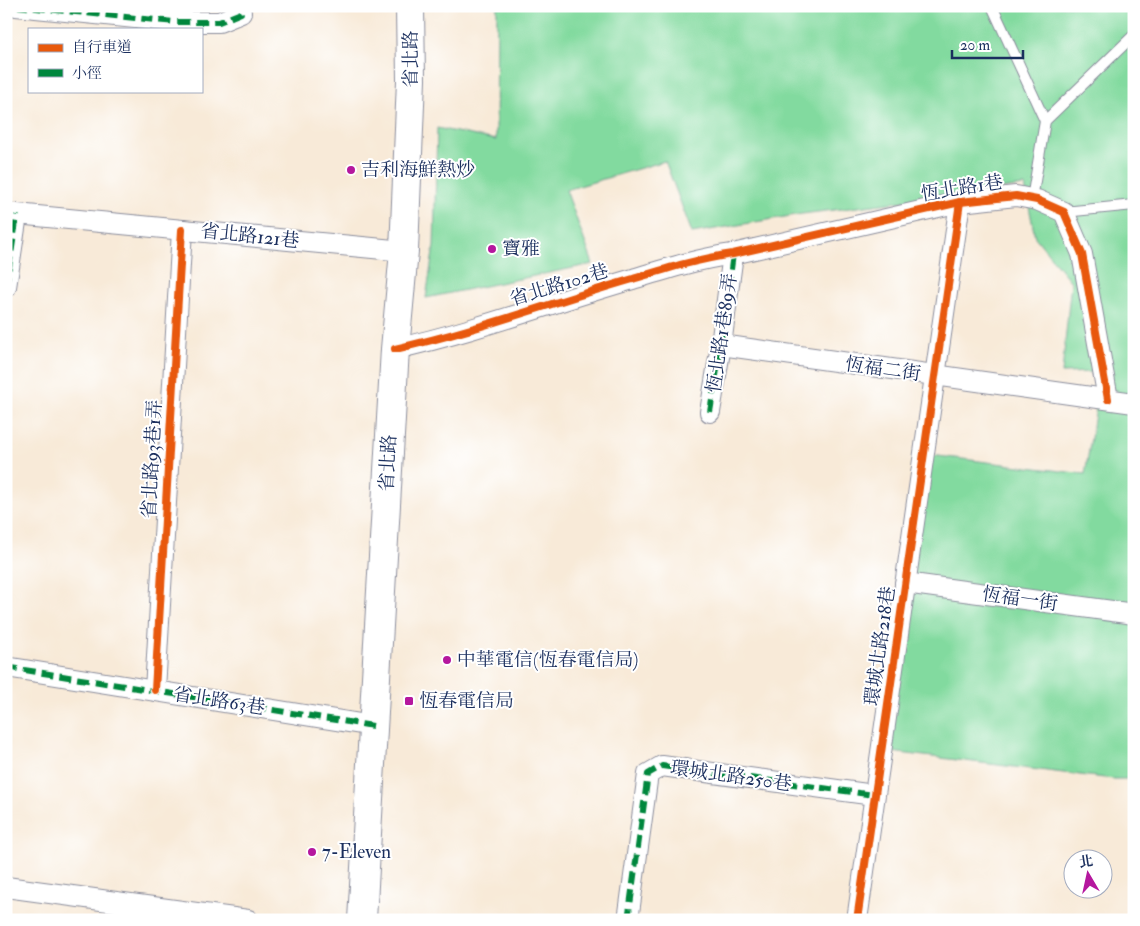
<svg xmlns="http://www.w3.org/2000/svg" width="1140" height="926" font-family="'IM FELL Double Pica','Noto Serif TC',serif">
	<rect width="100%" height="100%" fill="#fff"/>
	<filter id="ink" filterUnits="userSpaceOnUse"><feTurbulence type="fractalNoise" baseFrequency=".02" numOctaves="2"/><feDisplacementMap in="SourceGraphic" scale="10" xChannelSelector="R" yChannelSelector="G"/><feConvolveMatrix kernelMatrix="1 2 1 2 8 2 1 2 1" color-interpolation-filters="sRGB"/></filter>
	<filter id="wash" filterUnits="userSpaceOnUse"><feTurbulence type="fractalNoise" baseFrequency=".0096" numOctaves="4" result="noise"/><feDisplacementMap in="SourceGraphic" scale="20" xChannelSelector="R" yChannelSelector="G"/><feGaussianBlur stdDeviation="1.12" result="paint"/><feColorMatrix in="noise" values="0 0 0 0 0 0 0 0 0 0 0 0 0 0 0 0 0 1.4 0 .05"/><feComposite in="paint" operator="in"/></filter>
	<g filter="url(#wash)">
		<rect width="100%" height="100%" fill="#f8ead8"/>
		<path fill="#82da9f" stroke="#4e847e" d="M497 6H1134V779H1113L883 751 930 455 1085 474 1102 372 1062 373 1071 282 1035 237 1025 186 802 214 692 233 665 161 566 190 593 264 426 298 434 246 437 128 496 140Z"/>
	</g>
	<g filter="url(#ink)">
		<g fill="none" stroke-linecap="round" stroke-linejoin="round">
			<g stroke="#8a8c9b" stroke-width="12">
				<g id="lane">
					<path d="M992 6 1045 121"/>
					<path d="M1032 199 1045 121 1134 35"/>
					<path d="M1064 212 1134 205"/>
				</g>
			</g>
			<g stroke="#8a8c9b" stroke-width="22">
				<g id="street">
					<path d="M16 6 175 22H219L241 13 240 6"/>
					<path d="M6 213 404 251"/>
					<path d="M6 287 17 215"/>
					<path d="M721 345 1134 403"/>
					<path d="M395 349C476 331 553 302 633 279 666 269 698 259 733 254L960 202 1016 196 1037 200 1064 212 1082 254 1108 399"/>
					<path d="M710 412 721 345 733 254"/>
					<path d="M905 583 1134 614"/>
					<path d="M6 667 373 726"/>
					<path d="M155 690 182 230"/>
					<path d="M6 887 248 920"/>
					<path d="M628 920 648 774 662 766 874 795"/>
					<path d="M857 920 960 202"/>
				</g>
			</g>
			<g stroke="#8a8c9b" stroke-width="30">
				<path id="secondary" d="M362 920 395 349 404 251 411 80 410 6"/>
			</g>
			<use href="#lane" stroke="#fff" stroke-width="10"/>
			<use href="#street" stroke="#fff" stroke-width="20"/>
			<use href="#secondary" stroke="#fff" stroke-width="28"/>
			<g stroke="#00873e" stroke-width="6" stroke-dasharray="12 6" stroke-linecap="butt">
				<path d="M16 6 175 22H219L241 13 240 6"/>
				<path d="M6 287 17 215"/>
				<path d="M710 412 721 345 733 254"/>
				<path d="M6 667 373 726"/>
				<path d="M628 920 648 774 662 766 874 795"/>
			</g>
			<g stroke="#fff" stroke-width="11">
				<g id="cycleway">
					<path d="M395 349C476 331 553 302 633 279 666 269 698 259 733 254L960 202 1016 196 1037 200 1064 212 1082 254 1108 399"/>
					<path d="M155 690 182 230"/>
					<path d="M857 920 960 202"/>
				</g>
			</g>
			<use href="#cycleway" stroke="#e8590c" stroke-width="8"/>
		</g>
	</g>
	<g fill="#b5179e" stroke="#fff" stroke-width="2">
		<circle cx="351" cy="170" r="5"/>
		<circle cx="492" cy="249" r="5"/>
		<circle cx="447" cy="660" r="5"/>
		<rect x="404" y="696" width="10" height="10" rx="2.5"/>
		<circle cx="312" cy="852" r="5"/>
	</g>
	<g text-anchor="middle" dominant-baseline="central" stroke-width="4" stroke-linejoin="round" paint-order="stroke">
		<g font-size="19" fill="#1b2f5e" stroke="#fff">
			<text transform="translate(411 59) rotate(-90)">省北路</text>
			<text transform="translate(962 188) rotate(-9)">恆北路1巷</text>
			<text transform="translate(250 236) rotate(6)">省北路121巷</text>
			<text transform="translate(559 285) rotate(-17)">省北路102巷</text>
			<text transform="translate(722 333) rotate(-82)">恆北路1巷89弄</text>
			<text transform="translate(883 369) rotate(8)">恆福二街</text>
			<text transform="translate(152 459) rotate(-87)">省北路93巷1弄</text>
			<text transform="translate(388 463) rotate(-87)">省北路</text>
			<text transform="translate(1020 599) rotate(8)">恆福一街</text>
			<text transform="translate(880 646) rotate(-82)">環城北路218巷</text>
			<text transform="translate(219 701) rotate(9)">省北路63巷</text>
			<text transform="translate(731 776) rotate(8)">環城北路250巷</text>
		</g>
		<g font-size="19" fill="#1b2f5e" stroke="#fff" text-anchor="start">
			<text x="361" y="170">吉利海鮮熱炒</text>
			<text x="502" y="249">寶雅</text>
			<text x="457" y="660">中華電信(恆春電信局)</text>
			<text x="419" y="701">恆春電信局</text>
			<text x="322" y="852">7-Eleven</text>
		</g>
	</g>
	<rect width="1140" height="926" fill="none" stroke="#fff" stroke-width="25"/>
	<rect x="28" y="28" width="175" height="65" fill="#ffffff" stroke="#a4acbf"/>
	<rect x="38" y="44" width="25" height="8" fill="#e8590c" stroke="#a4acbf"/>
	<text x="72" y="52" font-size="15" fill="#1b2f5e">自行車道</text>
	<rect x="38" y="69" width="25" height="8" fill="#00873e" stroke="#a4acbf"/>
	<text x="72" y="78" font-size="15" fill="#1b2f5e">小徑</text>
	<g transform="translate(1088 874) rotate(351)"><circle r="24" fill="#ffffff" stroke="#a4acbf"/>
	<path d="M0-4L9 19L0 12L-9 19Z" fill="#b5179e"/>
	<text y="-8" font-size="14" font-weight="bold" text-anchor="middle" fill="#1b2f5e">北</text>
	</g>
	<path d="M952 50v8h71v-8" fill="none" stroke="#1b2f5e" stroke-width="2.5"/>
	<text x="960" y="50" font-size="15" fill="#1b2f5e" stroke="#ffffff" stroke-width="4" paint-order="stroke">20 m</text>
</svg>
